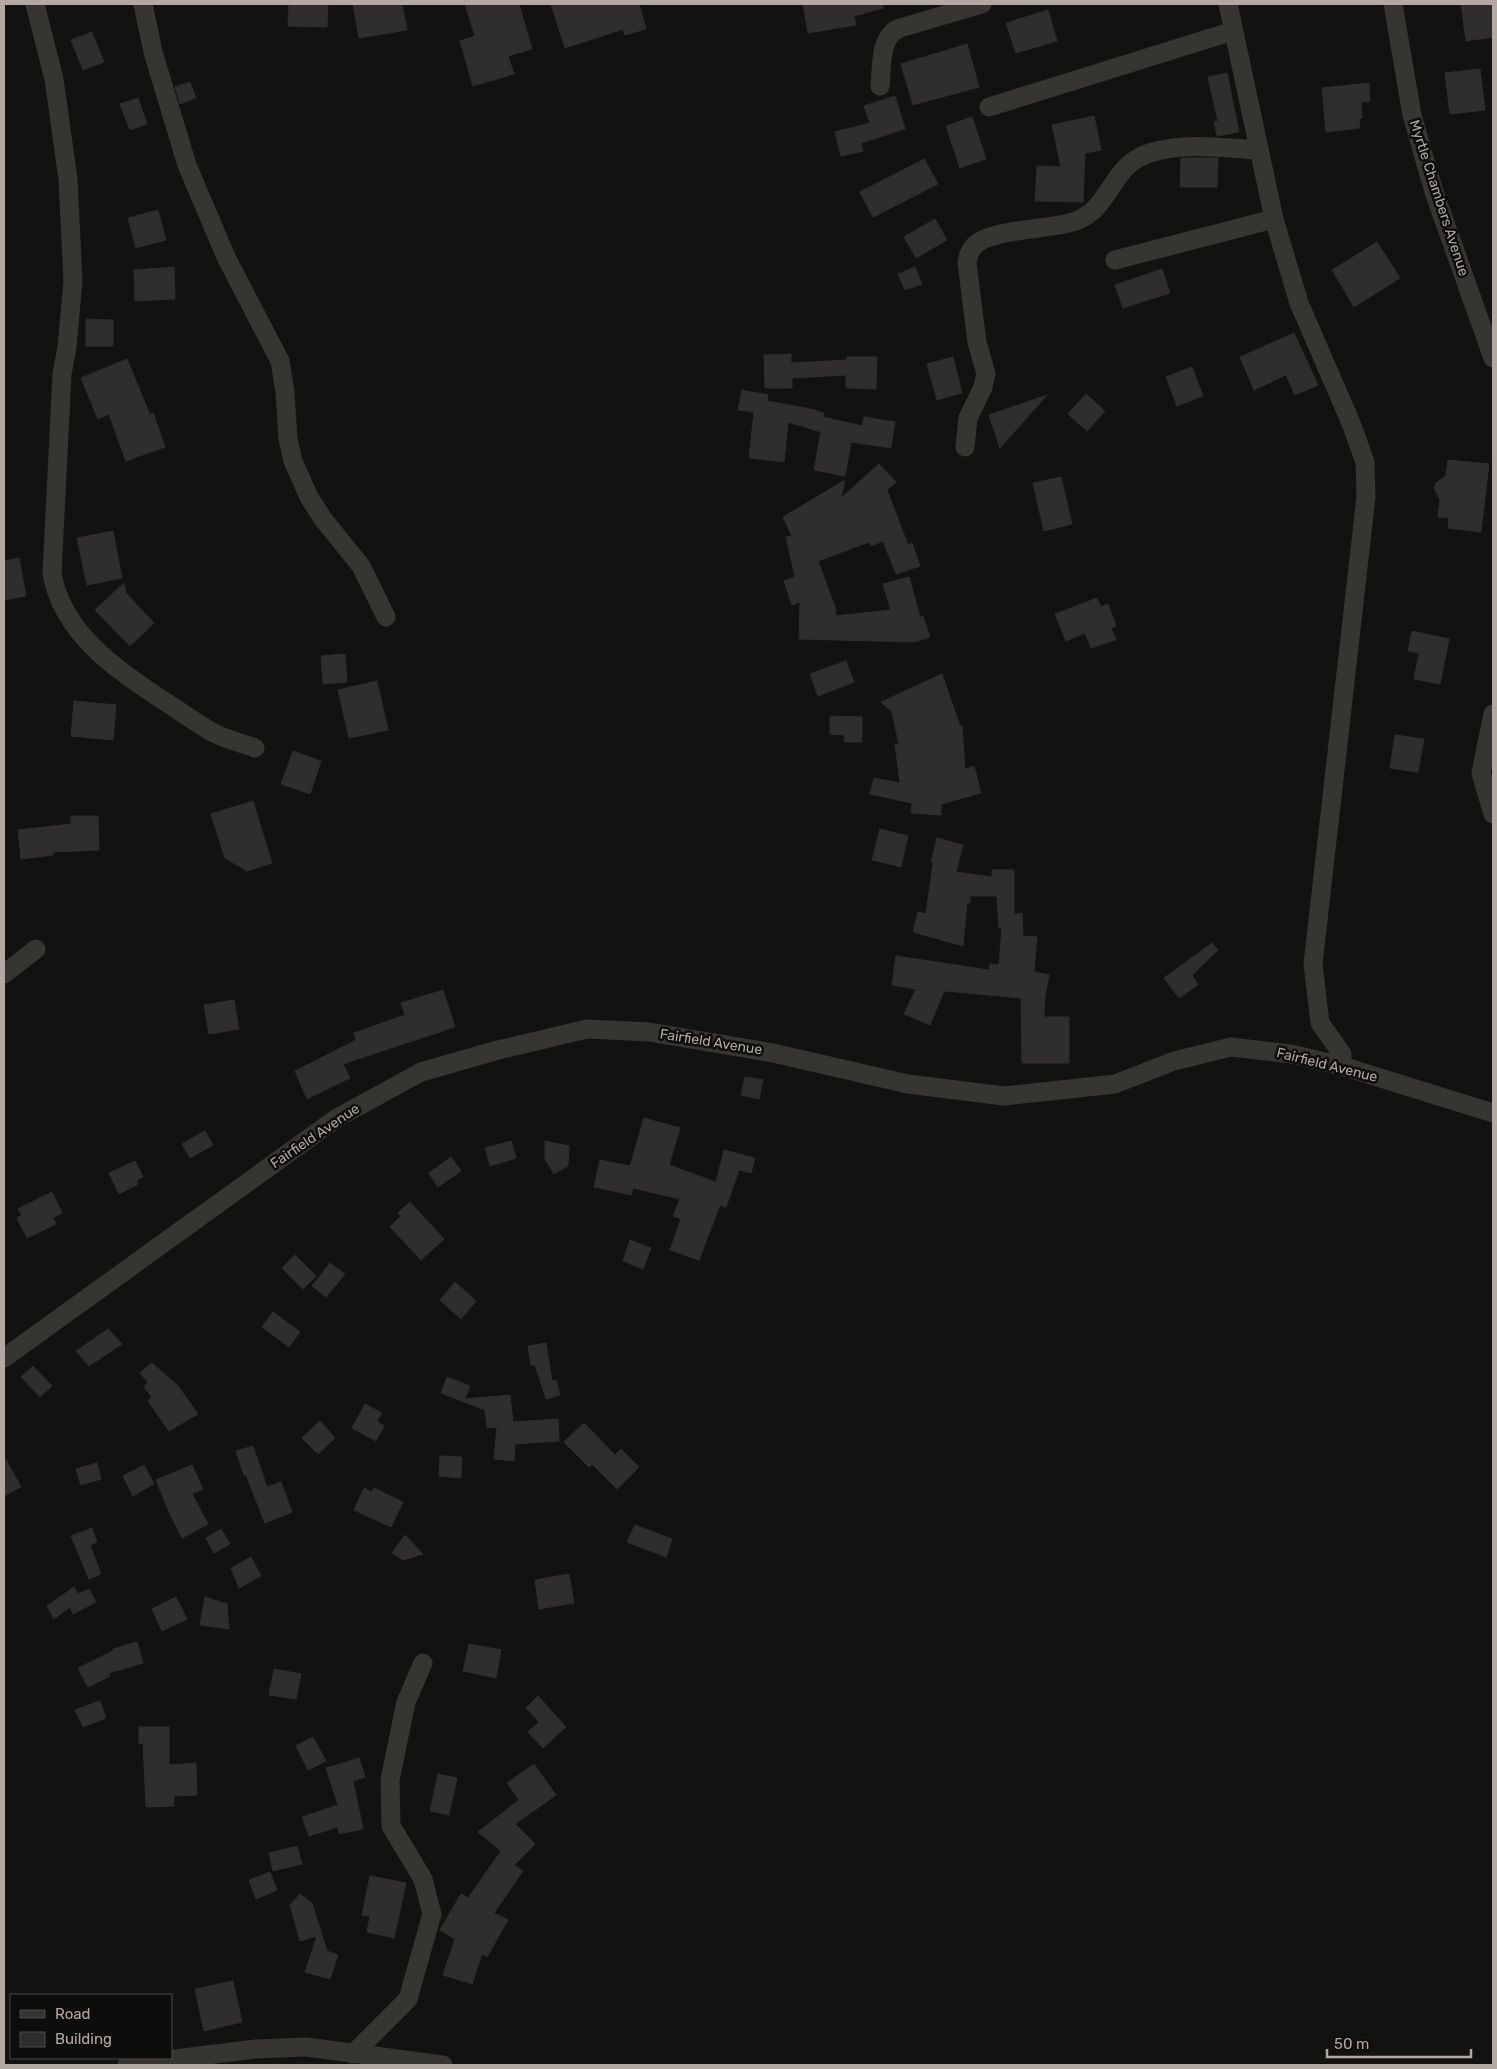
<svg xmlns="http://www.w3.org/2000/svg" width="1497" height="2069" font-family="Rubik,sans-serif">
	<rect width="100%" height="100%" fill="#121211"/>
	<g fill="#2f2e2c" stroke="#2f2d2b">
		<path d="M289 4H328L327 27 288 26Z"/>
		<path d="M353 4H402L407 30 359 38Z"/>
		<path d="M465 4H519L532 49 508 56 514 74 473 86 460 41 475 36Z"/>
		<path d="M551 4H639L646 29 625 35 623 29 565 48Z"/>
		<path d="M803 4H883V8L854 16 856 25 808 33Z"/>
		<path d="M1461 4H1493V37L1466 41Z"/>
		<path d="M1048 10 1057 41 1016 53 1006 23Z"/>
		<path d="M92 32 104 62 83 70 71 40Z"/>
		<path d="M967 44 979 87 913 105 901 64Z"/>
		<path d="M1480 69 1485 110 1450 114 1445 73Z"/>
		<path d="M1227 73 1239 132 1217 136 1214 122 1218 121 1208 77Z"/>
		<path d="M190 82 196 98 180 104 175 87Z"/>
		<path d="M1369 83 1370 101 1361 102 1362 118 1359 119 1360 128 1326 132 1322 88Z"/>
		<path d="M895 96 905 129 861 143 863 151 841 156 835 132 870 123 864 106Z"/>
		<path d="M138 98 147 124 130 130 120 104Z"/>
		<path d="M1094 116 1101 150 1085 153 1083 202 1035 201 1037 166 1061 167 1052 125Z"/>
		<path d="M972 117 986 159 960 168 946 126Z"/>
		<path d="M1181 158H1218L1217 187H1180Z"/>
		<path d="M924 159 938 184 873 217 860 192Z"/>
		<path d="M158 210 166 240 136 248 128 218Z"/>
		<path d="M935 219 947 240 916 258 904 237Z"/>
		<path d="M1377 242 1400 278 1354 307 1332 270Z"/>
		<path d="M174 267 175 299 135 301 134 270Z"/>
		<path d="M915 267 922 284 905 290 898 274Z"/>
		<path d="M1162 269 1170 293 1123 308 1115 285Z"/>
		<path d="M86 319 113 320V346H86Z"/>
		<path d="M1294 333 1318 385 1295 395 1286 375 1254 390 1240 357Z"/>
		<path d="M791 354V363L847 360V357H877L876 389 846 388V375L792 378V388H765L764 355Z"/>
		<path d="M953 357 962 393 937 400 927 364Z"/>
		<path d="M127 359 150 415 153 413 165 447 126 461 109 414 98 419 81 378Z"/>
		<path d="M1192 367 1203 396 1177 406 1166 377Z"/>
		<path d="M742 390 768 395 767 401 806 408 824 413 823 417 862 426 864 417 895 422 891 448 851 442 845 476 814 470 821 432 788 422 784 462 749 458 754 412 738 410Z"/>
		<path d="M1086 394 1105 411 1087 431 1068 414Z"/>
		<path d="M1047 395 1000 448 989 415Z"/>
		<path d="M1448 460 1489 464 1481 532 1448 528 1449 518 1438 517 1440 500 1434 488 1436 483 1446 476Z"/>
		<path d="M879 464 896 482 887 490 908 545 912 543 920 566 896 574 883 541 871 546 869 542 818 561 836 610 835 616 891 610 883 584 909 577 920 617 923 616 930 637 914 642 799 639 800 602 792 605 784 581 795 577 786 537 792 536 783 517 845 480 841 498Z"/>
		<path d="M1061 477 1072 524 1044 531 1033 483Z"/>
		<path d="M113 531 122 578 87 585 77 538Z"/>
		<path d="M19 558 26 596 4 600V561Z"/>
		<path d="M124 583 126 593 154 623 130 646 95 610Z"/>
		<path d="M1097 598 1101 607 1108 604 1116 626 1111 628 1116 640 1091 648 1085 633 1066 641 1055 614Z"/>
		<path d="M1412 631 1449 639 1440 684 1414 679 1419 653 1408 651Z"/>
		<path d="M345 654 347 682 323 684 321 656Z"/>
		<path d="M846 661 854 682 818 696 810 674Z"/>
		<path d="M942 674 960 726H962L965 769 974 766 981 793 941 804V815L911 813 912 803 870 794 874 778 900 783 895 744H899L892 712 881 702Z"/>
		<path d="M377 681 388 730 349 738 338 690Z"/>
		<path d="M74 701 116 705 113 740 71 736Z"/>
		<path d="M830 716 862 717V742H844L845 735 830 734Z"/>
		<path d="M1395 735 1424 739 1418 772 1390 768Z"/>
		<path d="M293 751 321 761 310 794 281 784Z"/>
		<path d="M253 801 272 863 247 871 225 858 211 814Z"/>
		<path d="M71 816H98L99 850 53 852V855L21 859 18 830 71 824Z"/>
		<path d="M880 829 908 836 901 867 872 860Z"/>
		<path d="M937 838 963 845 956 872 992 877V870H1014V914L1022 913 1023 936 1037 937 1034 972 1049 975 1045 996 1044 1017H1069V1063H1022L1021 998 944 991 930 1025 904 1014 916 989 892 985 896 956 989 970 990 964 999 965 1002 927 999 928 997 896H970V903H967L963 946 913 932 918 912 926 914 933 863 931 862Z"/>
		<path d="M1212 943 1218 950 1192 975 1198 985 1179 998 1164 978Z"/>
		<path d="M443 990 455 1027 343 1064 350 1078 307 1099 295 1071 356 1040 354 1033 405 1015 401 1003Z"/>
		<path d="M234 1000 239 1029 209 1034 204 1005Z"/>
		<path d="M745 1077 763 1080 759 1099 741 1095Z"/>
		<path d="M644 1118 680 1128 669 1165 716 1182 724 1150 755 1158 751 1173 739 1170 726 1207 720 1205 699 1260 670 1250 681 1219 673 1216 680 1199 633 1188 631 1195 594 1187 600 1160 630 1166Z"/>
		<path d="M205 1131 213 1145 190 1158 182 1144Z"/>
		<path d="M511 1141 516 1158 490 1166 485 1148Z"/>
		<path d="M545 1141 569 1146 568 1166 554 1174 545 1159Z"/>
		<path d="M451 1157 461 1171 438 1187 429 1173Z"/>
		<path d="M135 1161 143 1177 137 1180 138 1184 119 1194 109 1173Z"/>
		<path d="M52 1192 62 1213 53 1218 56 1224 27 1238 17 1218 22 1215 18 1209Z"/>
		<path d="M410 1202 444 1239 421 1260 390 1227 401 1216 398 1213Z"/>
		<path d="M630 1240 651 1248 643 1269 623 1261Z"/>
		<path d="M295 1255 316 1276 303 1289 282 1268Z"/>
		<path d="M330 1263 345 1274 326 1297 312 1286Z"/>
		<path d="M455 1282 476 1301 461 1319 440 1300Z"/>
		<path d="M273 1312 300 1332 289 1347 262 1327Z"/>
		<path d="M108 1329 122 1344 89 1366 76 1351Z"/>
		<path d="M546 1343 552 1381 556 1380 560 1395 546 1399 535 1365H531L528 1346Z"/>
		<path d="M152 1363 178 1386 198 1414 169 1431 148 1401 152 1397 144 1387 148 1382 140 1373Z"/>
		<path d="M33 1366 52 1386 40 1397 21 1377Z"/>
		<path d="M447 1377 470 1386 465 1399 510 1395 513 1422 558 1419 559 1441 515 1444 514 1461 494 1459 497 1427 487 1428 485 1410 441 1393Z"/>
		<path d="M365 1404 382 1413 377 1421 384 1426 376 1441 352 1428Z"/>
		<path d="M320 1421 335 1438 318 1454 302 1438Z"/>
		<path d="M584 1423 615 1455 621 1449 639 1467 617 1489 592 1464 589 1467 564 1442Z"/>
		<path d="M253 1446 267 1487 281 1482 292 1512 265 1523 246 1475H244L236 1451Z"/>
		<path d="M4 1456 21 1487 4 1496Z"/>
		<path d="M440 1456 462 1457 461 1478 439 1476Z"/>
		<path d="M97 1463 101 1479 81 1485 76 1469Z"/>
		<path d="M144 1465 154 1484 133 1496 123 1476Z"/>
		<path d="M192 1465 203 1489 192 1494 208 1524 182 1538 169 1512 156 1480Z"/>
		<path d="M364 1488 372 1492 374 1488 403 1502 391 1527 354 1510Z"/>
		<path d="M635 1525 672 1539 666 1557 627 1542Z"/>
		<path d="M92 1528 97 1542 90 1545 101 1574 89 1579 71 1536Z"/>
		<path d="M221 1529 230 1544 214 1553 206 1538Z"/>
		<path d="M405 1535 423 1554 403 1560 392 1553Z"/>
		<path d="M251 1557 261 1576 239 1588 231 1568Z"/>
		<path d="M569 1574 574 1603 539 1609 535 1580Z"/>
		<path d="M74 1587 78 1594 89 1589 96 1602 73 1614 70 1607 54 1619 47 1606Z"/>
		<path d="M176 1597 187 1619 162 1631 152 1609Z"/>
		<path d="M205 1597 227 1604 229 1629 200 1625Z"/>
		<path d="M137 1642 143 1663 109 1673 110 1676 88 1687 78 1668 113 1651V1649Z"/>
		<path d="M469 1644 501 1650 496 1678 463 1671Z"/>
		<path d="M274 1669 301 1674 296 1699 269 1695Z"/>
		<path d="M538 1696 566 1727 543 1748 528 1732 539 1722 526 1708Z"/>
		<path d="M100 1701 106 1718 83 1727 75 1710Z"/>
		<path d="M139 1727H169V1765L196 1763 197 1795 174 1796V1806L146 1807 143 1743 139 1744Z"/>
		<path d="M313 1737 326 1761 308 1770 296 1746Z"/>
		<path d="M359 1758 365 1777 353 1781 363 1829 339 1834 338 1827 309 1836 302 1817 338 1805 326 1768Z"/>
		<path d="M534 1764 556 1795 515 1824 535 1844 514 1865 523 1871 494 1913 508 1920 487 1957 482 1954 472 1984 443 1975 455 1939 440 1930 461 1894 468 1898 501 1851 478 1832 519 1800 507 1783Z"/>
		<path d="M438 1774 457 1778 449 1815 430 1811Z"/>
		<path d="M297 1846 302 1864 273 1871 269 1853Z"/>
		<path d="M270 1872 277 1890 256 1899 249 1880Z"/>
		<path d="M370 1876 406 1883 394 1938 367 1932 370 1916 362 1915Z"/>
		<path d="M300 1894 312 1903 327 1951 338 1955 330 1979 305 1972 317 1936 300 1941 290 1905Z"/>
		<path d="M233 1981 242 2022 204 2031 195 1989Z"/>
	</g>
	<g fill="none" stroke-linecap="round" stroke-linejoin="round">
		<g stroke="#373532" stroke-width="19">
			<path d="M35 4 54 79 68 179 73 281 67 347 62 374 52 574C63 634 116 669 164 701 180 711 196 723 212 732 225 739 241 743 255 748"/>
			<path d="M143 4 153 52 187 165 226 257 280 361 285 392 288 439 293 461 309 497 323 519 361 566 386 617"/>
			<path d="M1228 4 1274 219 1299 303 1351 423 1365 462 1366 497 1313 964 1320 1023 1342 1054V1066"/>
			<path d="M1393 4 1412 115 1434 192 1493 358"/>
			<path d="M880 86C882 67 879 36 900 28L982 4"/>
			<path d="M989 107 1233 31"/>
			<path d="M1115 260 1274 219"/>
			<path d="M965 447 968 418 983 387 986 374 977 342 967 263C968 257 969 251 974 246 990 228 1053 230 1076 221 1114 206 1109 164 1153 152 1187 142 1224 148 1259 150"/>
			<path d="M1493 714 1481 773 1493 814"/>
			<path d="M4 974 36 949"/>
			<path d="M4 1358 337 1118 421 1072 498 1050 587 1029 649 1032 773 1053 908 1084 1004 1096 1115 1084 1174 1061 1231 1047 1291 1054 1342 1066 1493 1113"/>
			<path d="M353 2054 408 1999 432 1914 423 1879 391 1826 390 1780 406 1702 423 1663"/>
			<path d="M127 2065 256 2049 306 2047 443 2065"/>
		</g>
	</g>
	<g text-anchor="middle" dominant-baseline="central" stroke-width="5" stroke-linejoin="round" paint-order="stroke">
		<g font-size="14" fill="#b3a8a2" stroke="#0d0d0c">
			<text transform="translate(1439 198) rotate(72)">Myrtle Chambers Avenue</text>
			<text transform="translate(711 1042) rotate(9)">Fairfield Avenue</text>
			<text transform="translate(1327 1065) rotate(14)">Fairfield Avenue</text>
			<text transform="translate(315 1136) rotate(-34)">Fairfield Avenue</text>
		</g>
	</g>
	<rect width="1497" height="2069" fill="none" stroke="#b3a8a2" stroke-width="10"/>
	<rect x="10" y="1994" width="162" height="65" fill="#0d0d0c" stroke="#4f4b48"/>
	<rect x="20" y="2010" width="25" height="8" fill="#373532" stroke="#4f4b48"/>
	<text x="55" y="2019" font-size="15" fill="#b3a8a2">Road</text>
	<rect x="20" y="2032" width="25" height="15" fill="#2f2e2c" stroke="#4f4b48"/>
	<text x="55" y="2044" font-size="15" fill="#b3a8a2">Building</text>
	<path d="M1327 2049v8h144v-8" fill="none" stroke="#b3a8a2" stroke-width="2.5"/>
	<text x="1334" y="2049" font-size="15" fill="#b3a8a2" stroke="#0d0d0c" stroke-width="4" paint-order="stroke">50 m</text>
</svg>
